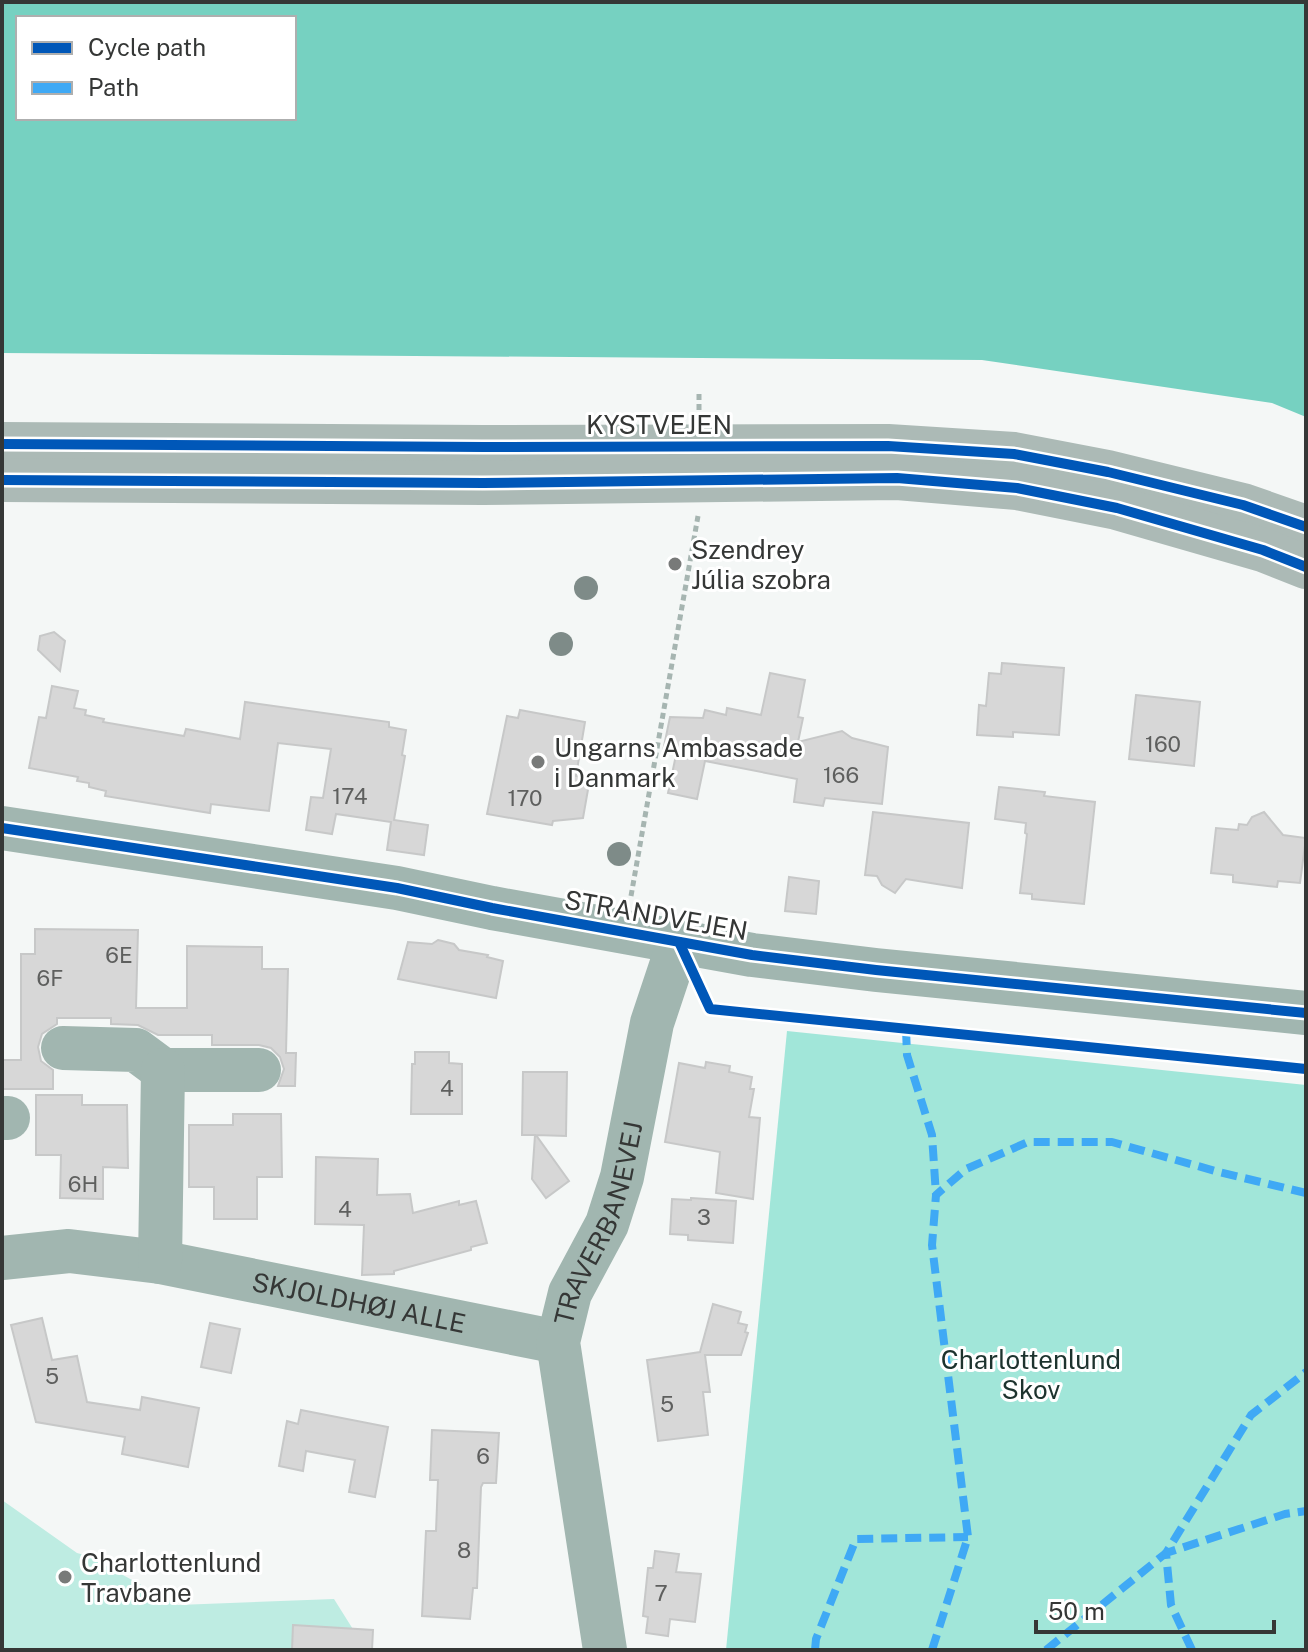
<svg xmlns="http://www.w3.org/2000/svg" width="1308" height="1652" font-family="'Public Sans',sans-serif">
	<rect width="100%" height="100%" fill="#f4f7f6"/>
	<path fill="#beece2" d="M2 1500 77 1553 88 1556 178 1605 334 1599 366 1650H2Z"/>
	<path fill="#a1e6d9" d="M787 1031 1306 1085V1650H726Z"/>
	<path fill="#76d1c1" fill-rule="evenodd" d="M2 2H1306V417L1272 403 982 360 2 353ZM18 18H294V118H18Z"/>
	<g fill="#d7d7d7" stroke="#c7c8c8" stroke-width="2">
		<path d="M54 632 65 641 60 671 38 650 40 636Z"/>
		<path d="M1002 663 1064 668 1059 735 1013 732V737L977 735 979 705 986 706 989 673 1001 674Z"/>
		<path d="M770 673 805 680 798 717 803 718 798 742 842 731 852 738 888 747 882 804 825 798 823 806 794 802 797 779 705 761 697 799 668 793 676 755 663 751 670 717 703 718 705 710 726 715 727 708 761 715Z"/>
		<path d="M52 686 78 691 74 708 86 710 85 715 104 719 103 722 184 736 186 729 240 739 245 702 389 722V727L406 730 402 755 405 756 394 820 428 825 424 855 387 850 391 822 336 814 332 834 306 830 311 797 323 798 331 749 278 743 269 811 211 804 210 813 105 796 106 791 89 787V783L77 781 78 777 29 768 39 717 46 718Z"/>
		<path d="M1136 695 1200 702 1194 766 1129 759Z"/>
		<path d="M520 710 585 722 576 776 590 778 583 818 553 821 552 825 487 814 507 716 518 718Z"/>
		<path d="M999 787 1045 792 1044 796 1095 802 1084 904 1032 899V894L1020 893 1027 834 1025 833 1026 823 995 819Z"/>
		<path d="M873 812 969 823 962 888 906 879 895 893 882 885 877 876 865 875Z"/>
		<path d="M1264 812 1283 835 1306 838 1300 883 1278 881 1277 887 1233 882V875L1211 873 1216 828 1238 830 1239 824 1247 825 1252 817Z"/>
		<path d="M789 877 819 881 816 914 785 911Z"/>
		<path d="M35 929 138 930 136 1008H187V946L262 947V969H288L286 1053H296L295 1086H278L284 1069 280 1057 271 1048 259 1045H212V1035H158L138 1025 111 1024V1018H57V1024L42 1034 38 1047 41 1061 53 1070V1089H2V1060H21V954H35Z"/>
		<path d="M438 940 454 944 459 950 488 955 487 957 503 961 496 998 398 979 408 942 432 944Z"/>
		<path d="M415 1052H449V1063L462 1064V1114H411L412 1064H415Z"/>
		<path d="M706 1062 730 1066 729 1072 752 1077 750 1089H754L749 1117 760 1118 753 1199 716 1193 720 1152 665 1142 679 1063 705 1068Z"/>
		<path d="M523 1072H567L566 1136 536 1135 569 1181 546 1198 532 1179 535 1135H522Z"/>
		<path d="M36 1095H82V1105H127L128 1168 103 1167V1199L60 1198 61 1155H36Z"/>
		<path d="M233 1114H281L282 1177H257V1219H214V1187H189V1125H233Z"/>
		<path d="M316 1157 378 1159 377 1195 410 1194 413 1213 459 1201V1205L476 1201 487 1243 471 1247V1250L394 1271V1274L362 1275 364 1225 315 1224Z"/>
		<path d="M691 1198 736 1201 733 1243 688 1240V1235L670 1234 672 1199 691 1200Z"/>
		<path d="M713 1304 741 1312 738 1323 747 1325 745 1332 748 1333 741 1355H705L710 1392H703L708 1435 658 1441 647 1360 700 1352Z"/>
		<path d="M42 1318 52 1360 77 1356 87 1402 140 1410 142 1397 199 1408 188 1467 122 1454 125 1437 36 1422 11 1325Z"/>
		<path d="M210 1323 240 1329 231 1373 201 1367Z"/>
		<path d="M301 1410 388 1427 375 1497 349 1492 355 1460 306 1451 303 1471 279 1466 287 1421 298 1424Z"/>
		<path d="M432 1430 499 1433 496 1483H483L481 1487 477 1588H473L470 1619 422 1616 426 1531H436L438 1480H430Z"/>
		<path d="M655 1551 679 1554 676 1572 701 1574 695 1622 670 1619 668 1636 646 1633 648 1617 643 1616 648 1568H653Z"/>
		<path d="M293 1625 373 1630 372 1650H292Z"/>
	</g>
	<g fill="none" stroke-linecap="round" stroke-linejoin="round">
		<g stroke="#a6b5b1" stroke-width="5" stroke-dasharray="6 4" stroke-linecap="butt">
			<path d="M699 410V394"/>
			<path d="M631 896 698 516"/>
		</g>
		<g stroke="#a1b6b0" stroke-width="44">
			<path d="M2 828 397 888 492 908 752 955 876 970 1306 1013"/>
			<path d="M63 1048 136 1050 163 1070H259"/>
			<path d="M2 1118H8"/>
			<path id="s1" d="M2 1258 69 1251 160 1262 558 1342"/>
			<path d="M160 1262 163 1070"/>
			<path id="s2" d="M605 1650 558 1342 570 1293 607 1224 622 1177 652 1023 679 942"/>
		</g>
		<g stroke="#acbab6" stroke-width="44">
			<path d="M2 444 483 447 888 446 1014 454 1108 472 1243 505 1306 527"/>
			<path d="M2 480 483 483 897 478 1017 488 1117 508 1263 550 1306 567"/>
		</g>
		<g stroke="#3fa9f5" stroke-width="8" stroke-dasharray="16 8" stroke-linecap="butt">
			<path d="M906 1029 907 1055 932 1135 936 1195"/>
			<path d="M815 1650 816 1639 856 1539 968 1537"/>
			<path d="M932 1650 968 1537 932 1245 936 1195 966 1169 1028 1142H1112L1219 1172 1306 1193"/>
			<path d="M1046 1650 1166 1553 1251 1415 1306 1372"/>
			<path d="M1192 1650 1171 1605 1166 1553 1285 1514 1306 1511"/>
		</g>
		<g stroke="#fff" stroke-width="15">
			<g id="cycleway">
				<path d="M2 444 483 447 888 446 1014 454 1108 472 1243 505 1306 527"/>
				<path d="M2 480 483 483 897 478 1017 488 1117 508 1263 550 1306 567"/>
				<path d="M2 828 397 888 492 908 752 955 876 970 1306 1013"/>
				<path d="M679 942 710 1009 1306 1069"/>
			</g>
		</g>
		<use href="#cycleway" stroke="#0057b8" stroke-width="10"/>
	</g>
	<g fill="#7e8b88">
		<circle cx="586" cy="588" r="12"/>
		<circle cx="561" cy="644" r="12"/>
		<circle cx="619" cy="854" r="12"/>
	</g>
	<g fill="#787a79" stroke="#fff" stroke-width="3">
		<circle cx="675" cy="564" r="8"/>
		<circle cx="538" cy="762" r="8"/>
		<circle cx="65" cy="1577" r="8"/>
	</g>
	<g text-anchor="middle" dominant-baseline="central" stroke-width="6" stroke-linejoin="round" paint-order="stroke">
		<g font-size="22" fill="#5e5f5e">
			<text x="1163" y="744">160</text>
			<text x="841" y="775">166</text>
			<text x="350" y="796">174</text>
			<text x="525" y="798">170</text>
			<text x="119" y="955">6E</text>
			<text x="50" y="978">6F</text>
			<text x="447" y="1088">4</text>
			<text x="83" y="1184">6H</text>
			<text x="345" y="1209">4</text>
			<text x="704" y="1217">3</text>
			<text x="52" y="1376">5</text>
			<text x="667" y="1404">5</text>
			<text x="483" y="1456">6</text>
			<text x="464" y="1550">8</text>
			<text x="661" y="1593">7</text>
		</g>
		<g font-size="26" fill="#353736" stroke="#fff">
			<text x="659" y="424">KYSTVEJEN</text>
			<text transform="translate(656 915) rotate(10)">STRANDVEJEN</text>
			<text stroke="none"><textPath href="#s2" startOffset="438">TRAVERBANEVEJ</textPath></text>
			<text stroke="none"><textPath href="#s1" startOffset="362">SKJOLDHØJ ALLE</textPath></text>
		</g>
		<g font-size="26" fill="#353736" stroke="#fff" text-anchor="start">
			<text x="691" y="549">Szendrey<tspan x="691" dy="30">Júlia szobra</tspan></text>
			<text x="554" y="747">Ungarns Ambassade<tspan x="554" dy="30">i Danmark</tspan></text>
			<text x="81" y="1562">Charlottenlund<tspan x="81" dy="30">Travbane</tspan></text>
		</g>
		<g font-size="26" fill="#1d332e" stroke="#fff">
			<text x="1031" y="1359">Charlottenlund<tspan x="1031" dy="30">Skov</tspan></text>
		</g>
	</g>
	<rect width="1308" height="1652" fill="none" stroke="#353736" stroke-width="8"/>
	<rect x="16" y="16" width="280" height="104" fill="#ffffff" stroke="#aeafaf" stroke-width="2"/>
	<rect x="32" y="42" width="40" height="12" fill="#0057b8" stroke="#aeafaf" stroke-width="2"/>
	<text x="88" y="56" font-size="24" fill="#353736">Cycle path</text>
	<rect x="32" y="82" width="40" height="12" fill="#3fa9f5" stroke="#aeafaf" stroke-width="2"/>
	<text x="88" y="96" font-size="24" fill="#353736">Path</text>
	<path d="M1036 1620v12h238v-12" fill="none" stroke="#353736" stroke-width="4"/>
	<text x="1048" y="1620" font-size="24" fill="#353736" stroke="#ffffff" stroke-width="6" paint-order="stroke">50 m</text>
</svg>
